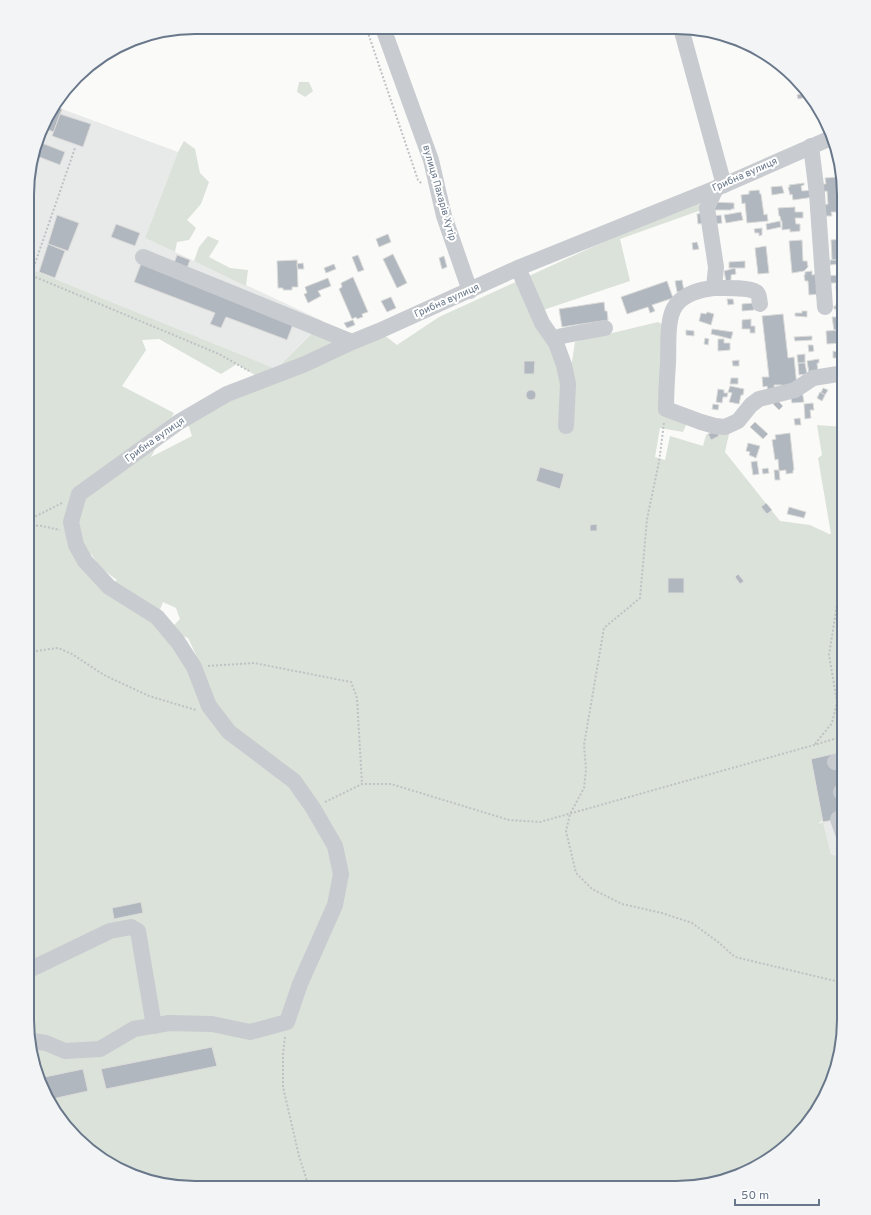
<svg xmlns="http://www.w3.org/2000/svg" width="871" height="1215" font-family="Overpass,sans-serif">
	<rect width="100%" height="100%" fill="#fafaf8"/>
	<g fill="#e8e9e9">
		<path d="M54 106 178 152 145 238 323 321 276 369 28 268V172L49 111Z"/>
		<path d="M844 752V858L831 854 823 822 811 759Z"/>
	</g>
	<g fill="#dbe2d9" fill-rule="evenodd">
		<path d="M299 82H309L313 91 305 97 297 92Z"/>
		<path d="M184 141 195 149 200 173 209 182 201 204 187 220 196 228 189 240 177 242 175 252 145 238 178 152Z"/>
		<path d="M697 202 707 208 620 239 630 281 543 310 568 388 575 342 658 322 670 329 666 404 689 418 683 432 660 428 655 457 665 460 670 436 703 446 706 435 719 427 731 425 725 452 780 521 810 525 829 534H831L818 458 822 455 817 425 844 427V752L811 759 823 820 818 824 823 822 831 854 844 858V1032L835 1074 816 1114 787 1147 750 1171 677 1188 173 1187 101 1160 68 1131 44 1094 27 1021 28 268 276 369 317 328 337 335 379 331 397 345 439 317 621 234ZM159 339 221 374 237 364 263 380 186 418 192 436 151 457 174 413 122 386 146 350 142 340ZM91 554 101 568 117 580 109 586 86 561ZM163 602 176 608 180 619 173 626 180 635 188 638 197 657 157 617Z"/>
		<path d="M208 236 219 241 209 257 230 268 248 270 246 286 194 261 199 247Z"/>
	</g>
	<g fill="#b1b7bf" stroke="#dcdcda">
		<path d="M804 93 807 97 798 99 797 95Z"/>
		<path d="M54 106 62 109 54 132 43 128 49 111Z"/>
		<path d="M60 114 91 124 83 147 52 136Z"/>
		<path d="M39 142 65 152 60 165 34 155Z"/>
		<path d="M838 177 840 203H842V212H831L832 216H825L824 205 828 204 827 191 822 192V184H826L825 178Z"/>
		<path d="M804 183V185L801 186 802 191 813 190 814 197 793 200 792 194 790 195 788 187H790L789 185Z"/>
		<path d="M782 186 784 193 772 195 771 187Z"/>
		<path d="M759 190 760 194H761L764 215 767 214 768 221 747 223 745 203 742 204 741 195 749 194V191Z"/>
		<path d="M713 202 734 203V209H731V210H713Z"/>
		<path d="M795 207V212H803V218H795L796 224H800V231L790 232V229L782 230V221H781L780 216H779L778 208Z"/>
		<path d="M741 212 743 220 726 223 724 215Z"/>
		<path d="M705 213 706 223 698 224 697 214Z"/>
		<path d="M57 215 79 223 68 251 48 244Z"/>
		<path d="M721 215 722 223 714 224 713 216Z"/>
		<path d="M780 221 781 227 767 230 766 224Z"/>
		<path d="M116 224 140 233 135 246 111 237Z"/>
		<path d="M840 224H844V232L841 233Z"/>
		<path d="M762 228V235L759 236V233H755L754 229Z"/>
		<path d="M388 234 391 242 379 247 376 239Z"/>
		<path d="M842 239 844 260H832L831 240Z"/>
		<path d="M802 240 803 261H807L808 267 804 271 792 273 789 241Z"/>
		<path d="M697 242 699 249 693 250 692 243Z"/>
		<path d="M48 244 65 251 55 278 39 272Z"/>
		<path d="M766 246 769 273 758 274 755 248Z"/>
		<path d="M393 254 407 283 397 288 383 259Z"/>
		<path d="M177 255 190 260 187 268 174 263Z"/>
		<path d="M358 255 364 270 358 272 352 257Z"/>
		<path d="M444 256 447 267 442 269 439 258Z"/>
		<path d="M844 259V270L840 271V260Z"/>
		<path d="M297 260 298 287H292V290H283V288H278L277 261Z"/>
		<path d="M830 260H838V264L830 265Z"/>
		<path d="M142 261 295 319 287 340 226 317 221 328 210 324 215 313 134 282Z"/>
		<path d="M745 261V268H729V262Z"/>
		<path d="M303 263 304 269H298L297 264Z"/>
		<path d="M334 264 336 269 326 273 324 268Z"/>
		<path d="M735 268 736 274 731 275V280L726 281 724 271Z"/>
		<path d="M812 271V275L818 274 819 294 809 295 808 281H805L804 275H805V272Z"/>
		<path d="M838 275 839 283H829L828 276Z"/>
		<path d="M353 277 368 312 362 314 363 317 357 319 356 317 352 319 339 289 342 287 341 283Z"/>
		<path d="M328 278 331 286 318 291 321 296 308 303 304 294 307 293 305 287Z"/>
		<path d="M682 280 684 291 677 292 675 281Z"/>
		<path d="M667 281 673 298 652 305 655 311 650 313 648 307 627 314 621 297Z"/>
		<path d="M842 284V290H836V285Z"/>
		<path d="M391 297 396 308 387 312 381 301Z"/>
		<path d="M727 299H733L734 304 728 305Z"/>
		<path d="M604 302 605 311H607L608 320 562 327 559 309Z"/>
		<path d="M754 303V310L742 311V304Z"/>
		<path d="M836 304H844V330H834L832 317H837L836 309H834V306H836Z"/>
		<path d="M802 311H807V317L795 316V313H802Z"/>
		<path d="M707 312 714 314 711 325 699 321 701 313 706 314Z"/>
		<path d="M783 314 788 358 794 357 797 387 782 388V385H774L775 390 768 391 767 386 763 387 762 377H769L762 316Z"/>
		<path d="M751 319V326H755V333H750V329H742V320Z"/>
		<path d="M353 320 355 325 347 328 344 323Z"/>
		<path d="M712 329 733 332 731 339 711 334Z"/>
		<path d="M686 330 694 331V336L686 335Z"/>
		<path d="M841 330V343L827 344 826 331Z"/>
		<path d="M812 336V340L795 341 794 337Z"/>
		<path d="M705 338 709 339 708 345 704 344Z"/>
		<path d="M718 339H724V343H730V350L718 351Z"/>
		<path d="M808 345H813L814 351 809 352Z"/>
		<path d="M833 351 844 353V358H833Z"/>
		<path d="M805 354V363H798L797 355Z"/>
		<path d="M819 359V363H817L818 372 809 373 807 361Z"/>
		<path d="M739 360V366H733L732 361Z"/>
		<path d="M524 361H535L534 374H524Z"/>
		<path d="M798 363H805L807 374 799 375Z"/>
		<path d="M731 378H738V384H730Z"/>
		<path d="M730 386 744 389 743 395H741L739 404 729 402 732 393 728 392Z"/>
		<path d="M823 388 828 390 825 395 821 393Z"/>
		<path d="M718 389 724 390V393H728L727 397H723L722 403 716 402Z"/>
		<circle cx="531" cy="395" r="5"/>
		<path d="M802 391 804 402 792 403 791 398Z"/>
		<path d="M820 392 825 395 822 401 817 398Z"/>
		<path d="M777 400 783 406 779 410 773 404Z"/>
		<path d="M813 403 814 410H810L811 418 805 419 804 404Z"/>
		<path d="M713 404 719 405 718 410 712 409Z"/>
		<path d="M800 418 801 425H795L794 419Z"/>
		<path d="M755 422 768 434 763 439 750 427Z"/>
		<path d="M716 431 719 436 711 440 708 434Z"/>
		<path d="M790 433 794 470H793V473L786 474V470L779 471 778 459 775 460 772 440 776 439 775 435Z"/>
		<path d="M748 443 760 446 756 458 749 455 750 452 746 451Z"/>
		<path d="M757 461 759 474 753 475 751 462Z"/>
		<path d="M540 467 564 474 560 489 536 481Z"/>
		<path d="M768 468 769 473 763 474 762 469Z"/>
		<path d="M774 470H779L780 480H775Z"/>
		<path d="M766 503 772 510 767 514 761 507Z"/>
		<path d="M789 507 806 512 804 518 787 514Z"/>
		<path d="M597 524V531H590V525Z"/>
		<path d="M738 574 744 581 740 584 735 577Z"/>
		<rect x="668" y="578" width="16" height="15"/>
		<path d="M833 754 844 805V818L823 822 811 759Z"/>
		<path d="M141 902 143 913 114 919 112 908Z"/>
		<path d="M212 1047 217 1066 106 1089 101 1069Z"/>
		<path d="M83 1069 88 1091 48 1100 44 1094 40 1078Z"/>
	</g>
	<g fill="none" stroke-linecap="round" stroke-linejoin="round">
		<g stroke="#bfc2c5" stroke-width="2" stroke-dasharray="2 2" stroke-linecap="butt">
			<path d="M366 27 418 180 422 184"/>
			<path d="M28 274 219 354 249 371"/>
			<path d="M31 275 75 148"/>
			<path d="M664 423 659 462 647 519 640 598 604 628 584 745 586 770 584 788 570 814 566 831 576 873 592 889 622 904 662 913 692 923 718 942 735 957 844 983"/>
			<path d="M28 520 62 503"/>
			<path d="M28 525 42 526 60 530"/>
			<path d="M28 652 58 648 72 654 104 675 149 696 196 710"/>
			<path d="M208 666 254 663 351 682 357 698 362 784"/>
			<path d="M815 744 832 723 837 702 829 655 839 592 841 553 844 543"/>
			<path d="M325 802 362 784H391L509 820 540 822 814 745 844 736"/>
			<path d="M285 1037 283 1054V1087L299 1156 309 1187"/>
		</g>
		<g stroke="#c8cbcf" stroke-width="16">
			<path d="M383 28 431 160 444 216 470 291"/>
			<path d="M681 28 724 185"/>
			<path d="M811 146 817 194 825 307"/>
			<path d="M716 188 707 208 716 267 714 288C701 289 684 294 676 305 666 318 669 347 668 363 667 378 666 394 666 409L701 422 715 426 725 427 738 421 751 405 759 399 795 390 813 378 844 373"/>
			<path d="M143 257 352 342"/>
			<path d="M518 268 542 323 556 343 564 365 568 384 566 426"/>
			<path d="M714 288C723 288 749 287 756 292 760 294 759 300 760 304"/>
			<path d="M554 339 562 336 605 328"/>
			<path d="M835 762 844 759"/>
			<path d="M841 792H844"/>
			<path d="M838 819 844 836"/>
			<path d="M27 971 110 931 131 927 138 931 154 1026"/>
			<path d="M32 1041 46 1043 65 1051 100 1049 134 1029 169 1023 212 1024 250 1032 287 1022 300 984 335 905 341 874 335 846 313 808 294 781 229 732 209 706 194 667 178 642 157 617 109 587 85 561 76 545 71 522 79 494 179 422 227 394 305 364 352 342 379 331 518 268 724 185 831 138"/>
		</g>
	</g>
	<g text-anchor="middle" dominant-baseline="central" stroke-width="4" stroke-linejoin="round" paint-order="stroke">
		<g font-size="10" fill="#68778a" stroke="#fff">
			<text transform="translate(745 175) rotate(-24)">Грибна вулиця</text>
			<text transform="translate(439 193) rotate(74)">вулиця Пахарів Хутір</text>
			<text transform="translate(447 301) rotate(-24)">Грибна вулиця</text>
			<text transform="translate(155 440) rotate(-35)">Грибна вулиця</text>
		</g>
	</g>
	<path d="M0 0H871V1215H0ZM195 34H676A161 161 0 0 1 837 195V1020A161 161 0 0 1 676 1181H195A161 161 0 0 1 34 1020V195A161 161 0 0 1 195 34Z" fill="#f3f4f6" fill-rule="evenodd"/>
	<path fill="none" stroke="#68778a" stroke-width="2" d="M195 34H676A161 161 0 0 1 837 195V1020A161 161 0 0 1 676 1181H195A161 161 0 0 1 34 1020V195A161 161 0 0 1 195 34Z"/>
	<path d="M735 1199v6h84v-6" fill="none" stroke="#68778a" stroke-width="2"/>
	<text x="741" y="1199" font-size="12" fill="#68778a" stroke="#ffffff" stroke-width="3" paint-order="stroke">50 m</text>
</svg>
